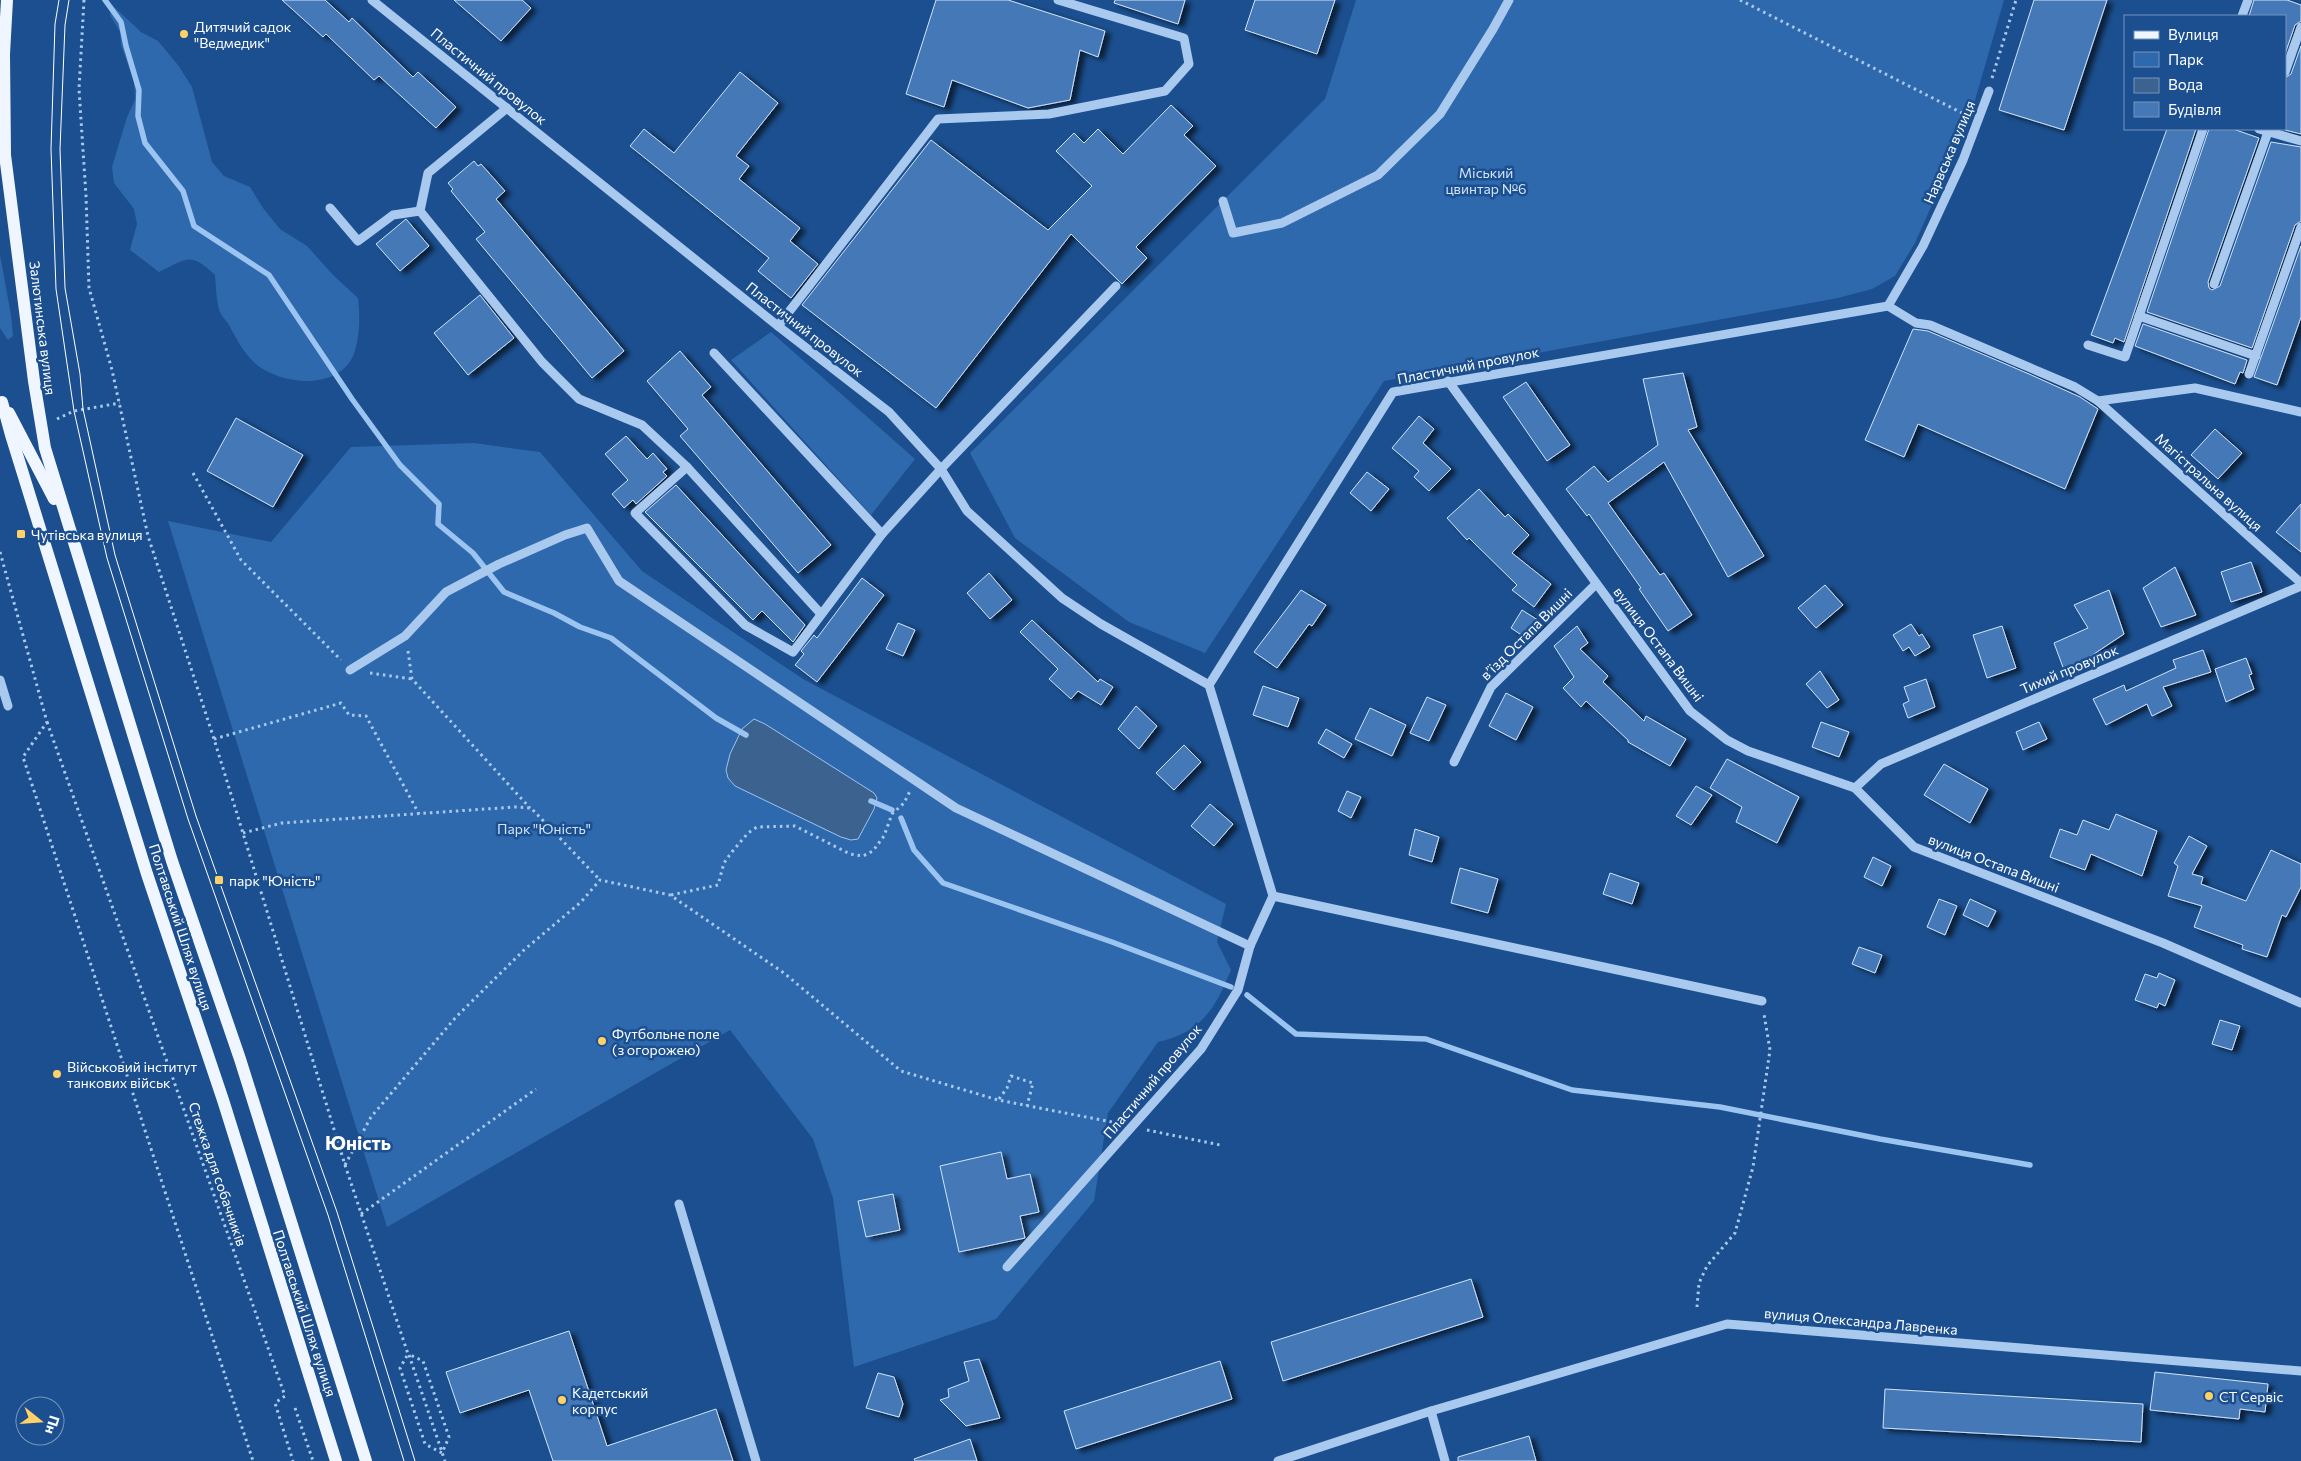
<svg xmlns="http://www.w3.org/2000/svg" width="2301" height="1461" font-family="Commissioner,sans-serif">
	<defs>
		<filter id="shadow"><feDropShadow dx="5.5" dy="3" stdDeviation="2.5" flood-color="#0009"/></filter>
	</defs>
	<rect width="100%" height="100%" fill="#1b4f8f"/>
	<g fill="#2e69ad">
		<path d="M1356 0H2004L1969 121 1915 243 1895 276 1872 289 1838 298 1384 381 1205 653 1129 622 1015 538 970 453 1325 99Z"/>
		<path d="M112 5 141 32 158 41 178 65 192 87 212 162 224 176 250 187 263 208 280 229 307 246 333 275 358 298C360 316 360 333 355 351 342 391 284 386 257 365 244 354 237 340 229 325 226 320 220 315 219 309 216 298 216 286 215 275 190 252 188 258 159 272L130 250 137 224 134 209 114 183 112 167 127 117 135 100 134 82 121 45 120 32 110 15Z"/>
		<path d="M0 255 11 315 13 336 8 340 0 328Z"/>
		<path d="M771 332 915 459 871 515 731 360Z"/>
		<path d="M474 443 540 452 642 571 803 679 1226 904 1217 942 1231 970C1215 1009 1202 1032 1158 1042L1108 1113 1094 1201 996 1319 854 1367 833 1198 813 1139 730 1030 387 1227 168 521 271 542 351 447Z"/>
	</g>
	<path fill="#3c6290" stroke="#9cc4f0" d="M754 719 765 724 874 793 877 798 874 809 858 839 851 840 841 837 735 786 728 778 726 770 730 754 742 729Z"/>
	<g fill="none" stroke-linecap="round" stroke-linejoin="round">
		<g stroke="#9cc4f0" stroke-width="5.5">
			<path d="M105 0 121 22 126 46 139 90 138 116 145 143 183 191 194 226 269 275 352 399 400 465 439 504 438 524 473 553 504 592 554 613 580 627 611 638 716 718 746 735"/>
			<path d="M871 801 892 810"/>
			<path d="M901 818 914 850 943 883 1112 942 1231 987"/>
			<path d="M1247 995 1296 1034 1426 1039 1572 1090 1720 1107 1880 1139 2030 1165"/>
		</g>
	</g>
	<g fill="#4478b7" stroke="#cfe3fa" filter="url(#shadow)">
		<path d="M282 0H325L349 22 352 18 413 77 418 72 456 107 436 128 379 76 374 80 326 34 323 37Z"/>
		<path d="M454 0H522L531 8 501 41Z"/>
		<path d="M936 0H1008L1105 31 1098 57 1080 50 1070 100 1028 108 952 80 944 107 906 94Z"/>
		<path d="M1115 0H1185L1178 24 1114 3Z"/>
		<path d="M1255 0H1335L1317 54 1245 30Z"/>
		<path d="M2034 0H2107L2064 130 1999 110Z"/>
		<path d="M2254 0H2287L2301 5V21L2295 25 2285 54V16H2249Z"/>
		<path d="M2301 46V134L2285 130V78L2291 74Z"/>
		<path d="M740 72 778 103 736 156 749 166 739 179 800 228 790 241 818 264 791 298 758 271 769 258 630 146 644 129 674 153Z"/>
		<path d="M1171 105 1193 126 1184 135 1216 166 1136 247 1147 258 1122 284 1071 234 936 408 802 305 931 140 1048 230 1092 186 1056 151 1074 133 1084 143 1098 129 1123 154Z"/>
		<path d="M2167 129H2196L2124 342 2115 338 2113 343 2091 335Z"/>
		<path d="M2209 129H2233L2259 138 2208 282 2209 288 2212 290 2220 286 2271 142 2301 147V221L2295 225 2252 348 2147 312Z"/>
		<path d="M474 161 478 166 481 164 505 191 496 199 624 351 592 378 476 239 485 232 451 191 453 189 448 183Z"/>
		<path d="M406 219 429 246 400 271 376 244Z"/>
		<path d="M2301 246V317L2277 385 2254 377Z"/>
		<path d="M480 295 514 338 468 375 434 333Z"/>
		<path d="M2143 324 2247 360 2243 373 2240 372 2235 384 2135 346Z"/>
		<path d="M1913 329 1928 331 2029 374 2080 397 2098 409 2065 489 1918 424 1904 457 1865 440Z"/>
		<path d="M680 351 711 387 702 395 831 545 798 573 680 436 688 429 647 381Z"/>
		<path d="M1683 373 1697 427 1688 430 1764 556 1728 577 1664 462 1608 503 1660 575 1664 573 1692 615 1668 631 1639 589 1641 588 1589 514 1587 516 1566 489 1594 466 1608 482 1658 445 1643 379Z"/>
		<path d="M1526 382 1570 445 1547 461 1503 397Z"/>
		<path d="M1419 416 1434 429 1423 443 1451 469 1429 491 1414 477 1419 471 1392 448Z"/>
		<path d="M236 418 303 455 273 507 207 471Z"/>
		<path d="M2215 429 2242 453 2218 479 2191 455Z"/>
		<path d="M626 436 647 459 653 453 667 469 663 472 667 476 636 504 633 500 624 508 612 494 628 480 605 454Z"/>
		<path d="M1367 472 1389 489 1371 511 1350 493Z"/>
		<path d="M676 485 805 625 793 642 762 611 753 620 645 512Z"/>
		<path d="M1479 489 1505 517 1508 514 1529 535 1512 553 1551 584 1534 607 1512 590 1517 585 1469 538 1467 540 1447 518Z"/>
		<path d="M2301 504V552L2276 532Z"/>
		<path d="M2251 562 2262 592 2231 602 2221 572Z"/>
		<path d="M2175 567 2196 615 2161 627 2143 588Z"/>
		<path d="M989 573 1012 600 990 619 967 593Z"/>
		<path d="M862 578 884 595 817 682 795 665 804 654 801 651 814 635 817 638Z"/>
		<path d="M1825 585 1843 605 1816 628 1798 608Z"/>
		<path d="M1301 590 1326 605 1312 626 1309 624 1277 668 1254 652Z"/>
		<path d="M2109 590 2124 634 2091 656 2092 658 2064 670 2054 643 2088 628 2074 605Z"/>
		<path d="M1522 610 1541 622 1529 640 1511 628Z"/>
		<path d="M1032 620 1098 682 1100 679 1113 687 1101 705 1078 691 1071 699 1049 679 1058 669 1020 632Z"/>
		<path d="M898 623 915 630 903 656 886 649Z"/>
		<path d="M1911 624 1919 636 1922 634 1930 647 1915 656 1909 647 1903 651 1893 635Z"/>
		<path d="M1577 626 1588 643 1580 649 1608 676 1603 682 1644 721 1646 716 1686 739 1670 766 1628 742V740L1586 701 1581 707 1563 688 1574 677 1554 646Z"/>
		<path d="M2002 626 2016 668 1987 678 1973 635Z"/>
		<path d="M2203 650 2211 672 2163 687 2172 706 2152 716 2147 704 2106 725 2093 699 2124 685 2126 691 2176 668 2173 660Z"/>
		<path d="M2246 658 2252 674 2249 675 2254 689 2226 702 2215 669Z"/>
		<path d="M1820 671 1839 700 1827 708 1806 684Z"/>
		<path d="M1926 679 1935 707 1908 718 1903 704 1909 701 1904 687Z"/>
		<path d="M1263 686 1299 698 1288 727 1253 715Z"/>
		<path d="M1506 693 1533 707 1516 740 1489 726Z"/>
		<path d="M1427 697 1446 705 1429 741 1410 733Z"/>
		<path d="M1136 706 1157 726 1139 749 1118 729Z"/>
		<path d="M1370 708 1406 725 1392 756 1355 739Z"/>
		<path d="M1821 722 1849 732 1839 757 1812 747Z"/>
		<path d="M2039 722 2047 739 2023 750 2016 732Z"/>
		<path d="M1326 729 1352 744 1344 758 1318 743Z"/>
		<path d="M1184 745 1201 762 1174 790 1156 773Z"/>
		<path d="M1727 759 1799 797 1777 843 1736 822 1742 807 1710 788Z"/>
		<path d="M1944 764 1988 789 1970 823 1924 795Z"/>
		<path d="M1696 786 1712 795 1691 825 1676 816Z"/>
		<path d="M1347 791 1361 797 1351 818 1338 811Z"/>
		<path d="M1210 804 1233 824 1214 846 1191 826Z"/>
		<path d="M2116 814 2157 831 2142 876 2091 854 2085 870 2050 857 2060 829 2077 835 2083 820 2109 830Z"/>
		<path d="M1415 829 1439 837 1432 862 1409 855Z"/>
		<path d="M2189 836 2207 846 2192 874 2203 877 2201 884 2246 901 2271 850 2301 864V887L2286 917 2282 915 2267 957 2242 949 2243 945 2194 927 2202 906 2168 896 2178 866 2174 863Z"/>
		<path d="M1873 857 1891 866 1882 886 1864 877Z"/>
		<path d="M1460 868 1498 879 1488 913 1451 903Z"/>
		<path d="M1610 873 1639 883 1632 904 1603 894Z"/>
		<path d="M1939 899 1957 906 1945 935 1927 927Z"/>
		<path d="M1970 899 1996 911 1988 927 1963 915Z"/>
		<path d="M1859 947 1882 955 1875 973 1852 964Z"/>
		<path d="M2159 973 2175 980 2165 1006 2159 1003 2157 1008 2135 1000 2145 974 2157 978Z"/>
		<path d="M2220 1020 2240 1026 2232 1050 2212 1044Z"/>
		<path d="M1001 1152 1007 1179 1030 1174 1039 1212 1020 1216 1025 1238 959 1252 940 1166Z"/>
		<path d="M893 1194 900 1230 866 1237 858 1201Z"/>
		<path d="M1471 1279 1483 1317 1283 1381 1271 1342Z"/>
		<path d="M569 1331 607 1446 716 1409 733 1461H553L529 1390 460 1413 446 1372Z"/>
		<path d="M979 1359 1000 1418 966 1426 940 1400 949 1397 948 1389 969 1381 964 1362Z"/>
		<path d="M1220 1361 1232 1399 1076 1449 1064 1411Z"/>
		<path d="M2155 1372 2268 1384 2265 1412 2240 1409 2239 1419 2150 1410Z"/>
		<path d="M878 1373 894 1377 903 1404 899 1417 866 1408Z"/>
		<path d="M1885 1389 2143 1404 2141 1442 1883 1428Z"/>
		<path d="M1529 1436 1536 1461H1458V1457Z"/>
		<path d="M970 1439 977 1461H915L914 1459Z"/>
	</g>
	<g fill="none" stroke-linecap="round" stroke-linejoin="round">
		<g stroke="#a9c9ee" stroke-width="3" stroke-dasharray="2.5 4" stroke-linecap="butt">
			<path d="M84 0 79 89 86 196 89 288 112 370 148 536 214 739 345 1165 408 1354 400 1368 425 1444 442 1453 449 1437 423 1361 408 1354"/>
			<path d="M1740 0 1966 115"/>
			<path d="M1992 78 2016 0"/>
			<path d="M57 419 74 411 120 403"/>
			<path d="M193 473 241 560 341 660"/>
			<path d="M0 552 47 722 23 757 253 1461"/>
			<path d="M408 651 412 679 530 808"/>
			<path d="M370 673 412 679"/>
			<path d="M47 722 285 1396 275 1403 293 1461"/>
			<path d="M214 739 341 703 349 715 366 716 419 814"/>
			<path d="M243 833 282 823 515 807 531 808 600 880"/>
			<path d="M671 895 718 885 724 863 731 853 748 833 757 827 795 826 850 854 863 856 873 851 884 836 892 814 904 803 910 791"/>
			<path d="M999 1099 1007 1088 1011 1076 1033 1083 1027 1106"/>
			<path d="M1147 1130 1220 1145"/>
			<path d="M345 1165 371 1117 456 1017 524 950 581 902 600 880 670 895 784 973 901 1071 998 1100 1117 1123"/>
			<path d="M361 1214 536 1089"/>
			<path d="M1697 1307 1699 1283 1707 1266 1735 1233 1753 1167 1770 1050 1764 1014"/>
			<path d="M409 1355 445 1461"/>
			<path d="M295 1408 313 1461"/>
		</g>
		<g stroke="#a9c9ee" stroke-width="9">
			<path d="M372 0 778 326 889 412 941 469 967 511 1062 598 1101 624 1209 685 1273 896 1250 946 1238 990 1201 1049 1007 1267"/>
			<path d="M2242 16 2248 0"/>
			<path d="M2285 72 2301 27"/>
			<path d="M507 108 428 173 420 211 542 362 579 399 642 425 687 467 821 614"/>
			<path d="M2259 129 2301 141"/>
			<path d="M1223 201 1233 233 1282 223 1378 175 1440 114 1493 29 1509 0"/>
			<path d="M330 208 358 241 393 215 420 211"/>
			<path d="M2214 284 2268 132"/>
			<path d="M1888 306 1916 323 1930 325 2075 387 2098 401 2301 583"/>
			<path d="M1888 306 1923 246 1963 160 1989 91"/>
			<path d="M2139 316 2256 356"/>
			<path d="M778 326 938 119 1049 114 1165 91 1189 64 1184 38 1058 0"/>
			<path d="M2088 345 2125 357 2203 129"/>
			<path d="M714 353 882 534"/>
			<path d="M2249 374 2301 227"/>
			<path d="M1448 381 1690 711 1727 740 1748 751 1855 788 1914 847 2163 943 2301 1003"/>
			<path d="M2098 401 2195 388 2301 412"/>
			<path d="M687 467 635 513 745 625 793 652 882 534 941 469 1116 286"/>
			<path d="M350 670 405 636 446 592 499 564 565 535 587 528 619 581 956 808 1250 946"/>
			<path d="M0 680 8 706"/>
			<path d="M1209 685 1393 392 1888 306"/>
			<path d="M1454 762 1491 687 1596 584"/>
			<path d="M1855 788 1881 764 2301 586"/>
			<path d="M1273 896 1762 1001"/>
			<path d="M679 1204 756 1461"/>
			<path d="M1431 1411 1445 1461"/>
			<path d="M1278 1461 1431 1411 1727 1324 2301 1371"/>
		</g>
		<g stroke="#f0f6ff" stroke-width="12">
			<path d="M7 0 4 54 5 155 34 381 45 448 172 861 240 1059 366 1461"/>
			<path d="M2 402 11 435 147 874 223 1100 336 1461"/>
			<path d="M9 413 54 499"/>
		</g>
		<g stroke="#fff" stroke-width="1">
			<path d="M59 0 55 24 51 149 56 289 74 411 107 558 188 819 328 1215 404 1461"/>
			<path d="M69 0 65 25 60 149 65 288 80 374 83 409 115 555 196 816 337 1212 415 1461"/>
		</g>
	</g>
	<g fill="#ffd166" stroke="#1b4f8f" stroke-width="2">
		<circle cx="184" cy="34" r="5"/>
		<rect x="16" y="529" width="10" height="10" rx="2.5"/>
		<rect x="214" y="875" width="10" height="10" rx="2.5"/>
		<circle cx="602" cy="1041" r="5"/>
		<circle cx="57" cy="1074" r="5"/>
		<circle cx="2209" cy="1396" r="5"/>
		<circle cx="562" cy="1400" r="5"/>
	</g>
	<g text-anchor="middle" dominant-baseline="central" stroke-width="5" stroke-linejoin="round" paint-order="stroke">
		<g font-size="14" fill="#fff" stroke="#1b4f8f" text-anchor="start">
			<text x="194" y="26">Дитячий садок<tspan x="194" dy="16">"Ведмедик"</tspan></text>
			<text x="31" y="534">Чутівська вулиця</text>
			<text x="229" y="880">парк "Юність"</text>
			<text x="612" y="1033">Футбольне поле<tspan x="612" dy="16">(з огорожею)</tspan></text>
			<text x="67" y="1066">Військовий інститут<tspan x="67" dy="16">танкових військ</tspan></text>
			<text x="572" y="1392">Кадетський<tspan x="572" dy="16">корпус</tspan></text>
			<text x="2219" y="1396">СТ Сервіс</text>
		</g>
		<g font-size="14" fill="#fff" stroke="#1b4f8f">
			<text transform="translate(489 76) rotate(39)">Пластичний провулок</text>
			<text transform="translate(1949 152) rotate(-67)">Нарвська вулиця</text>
			<text transform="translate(43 328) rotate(83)">Залютинська вулиця</text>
			<text transform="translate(805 329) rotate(38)">Пластичний провулок</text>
			<text transform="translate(1468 365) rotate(-11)">Пластичний провулок</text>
			<text transform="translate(2209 482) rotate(42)">Магістральна вулиця</text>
			<text transform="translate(1526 634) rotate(-45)">в’їзд Остапа Вишні</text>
			<text transform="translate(1659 644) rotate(53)">вулиця Остапа Вишні</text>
			<text transform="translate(2069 669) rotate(-23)">Тихий провулок</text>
			<text transform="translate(1994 863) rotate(21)">вулиця Остапа Вишні</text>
			<text transform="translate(181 927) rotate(72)">Полтавський Шлях вулиця</text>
			<text transform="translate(1152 1081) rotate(-50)">Пластичний провулок</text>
			<text transform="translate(218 1174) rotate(71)">Стежка для собачників</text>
			<text transform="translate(305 1313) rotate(72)">Полтавський Шлях вулиця</text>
			<text transform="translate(1861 1321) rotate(5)">вулиця Олександра Лавренка</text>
		</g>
		<g font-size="14" fill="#cfe3fa" stroke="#1b4f8f">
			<text x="1486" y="172">Міський<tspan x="1486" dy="16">цвинтар №6</tspan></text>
			<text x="544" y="828">Парк "Юність"</text>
		</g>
		<g font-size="19" font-weight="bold" fill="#fff" stroke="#1b4f8f">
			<text x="358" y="1142">Юність</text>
		</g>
	</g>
	<rect x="2124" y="15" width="162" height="115" fill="#1b4f8f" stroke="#7695bc"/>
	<rect x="2134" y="31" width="25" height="8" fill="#f0f6ff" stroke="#7695bc"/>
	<text x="2168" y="40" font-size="15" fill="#ffffff">Вулиця</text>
	<rect x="2134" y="52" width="25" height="15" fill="#2e69ad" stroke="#7695bc"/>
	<text x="2168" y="65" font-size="15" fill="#ffffff">Парк</text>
	<rect x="2134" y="78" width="25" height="15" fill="#3c6290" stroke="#7695bc"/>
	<text x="2168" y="90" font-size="15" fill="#ffffff">Вода</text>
	<rect x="2134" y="102" width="25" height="15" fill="#4478b7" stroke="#7695bc"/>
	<text x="2168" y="115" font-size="15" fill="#ffffff">Будівля</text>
	<g transform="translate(40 1421) rotate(107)"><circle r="24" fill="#1b4f8f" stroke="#7695bc"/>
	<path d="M0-4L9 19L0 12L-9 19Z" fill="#ffd166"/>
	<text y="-8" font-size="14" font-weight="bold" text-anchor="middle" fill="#ffffff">Пн</text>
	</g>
</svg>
